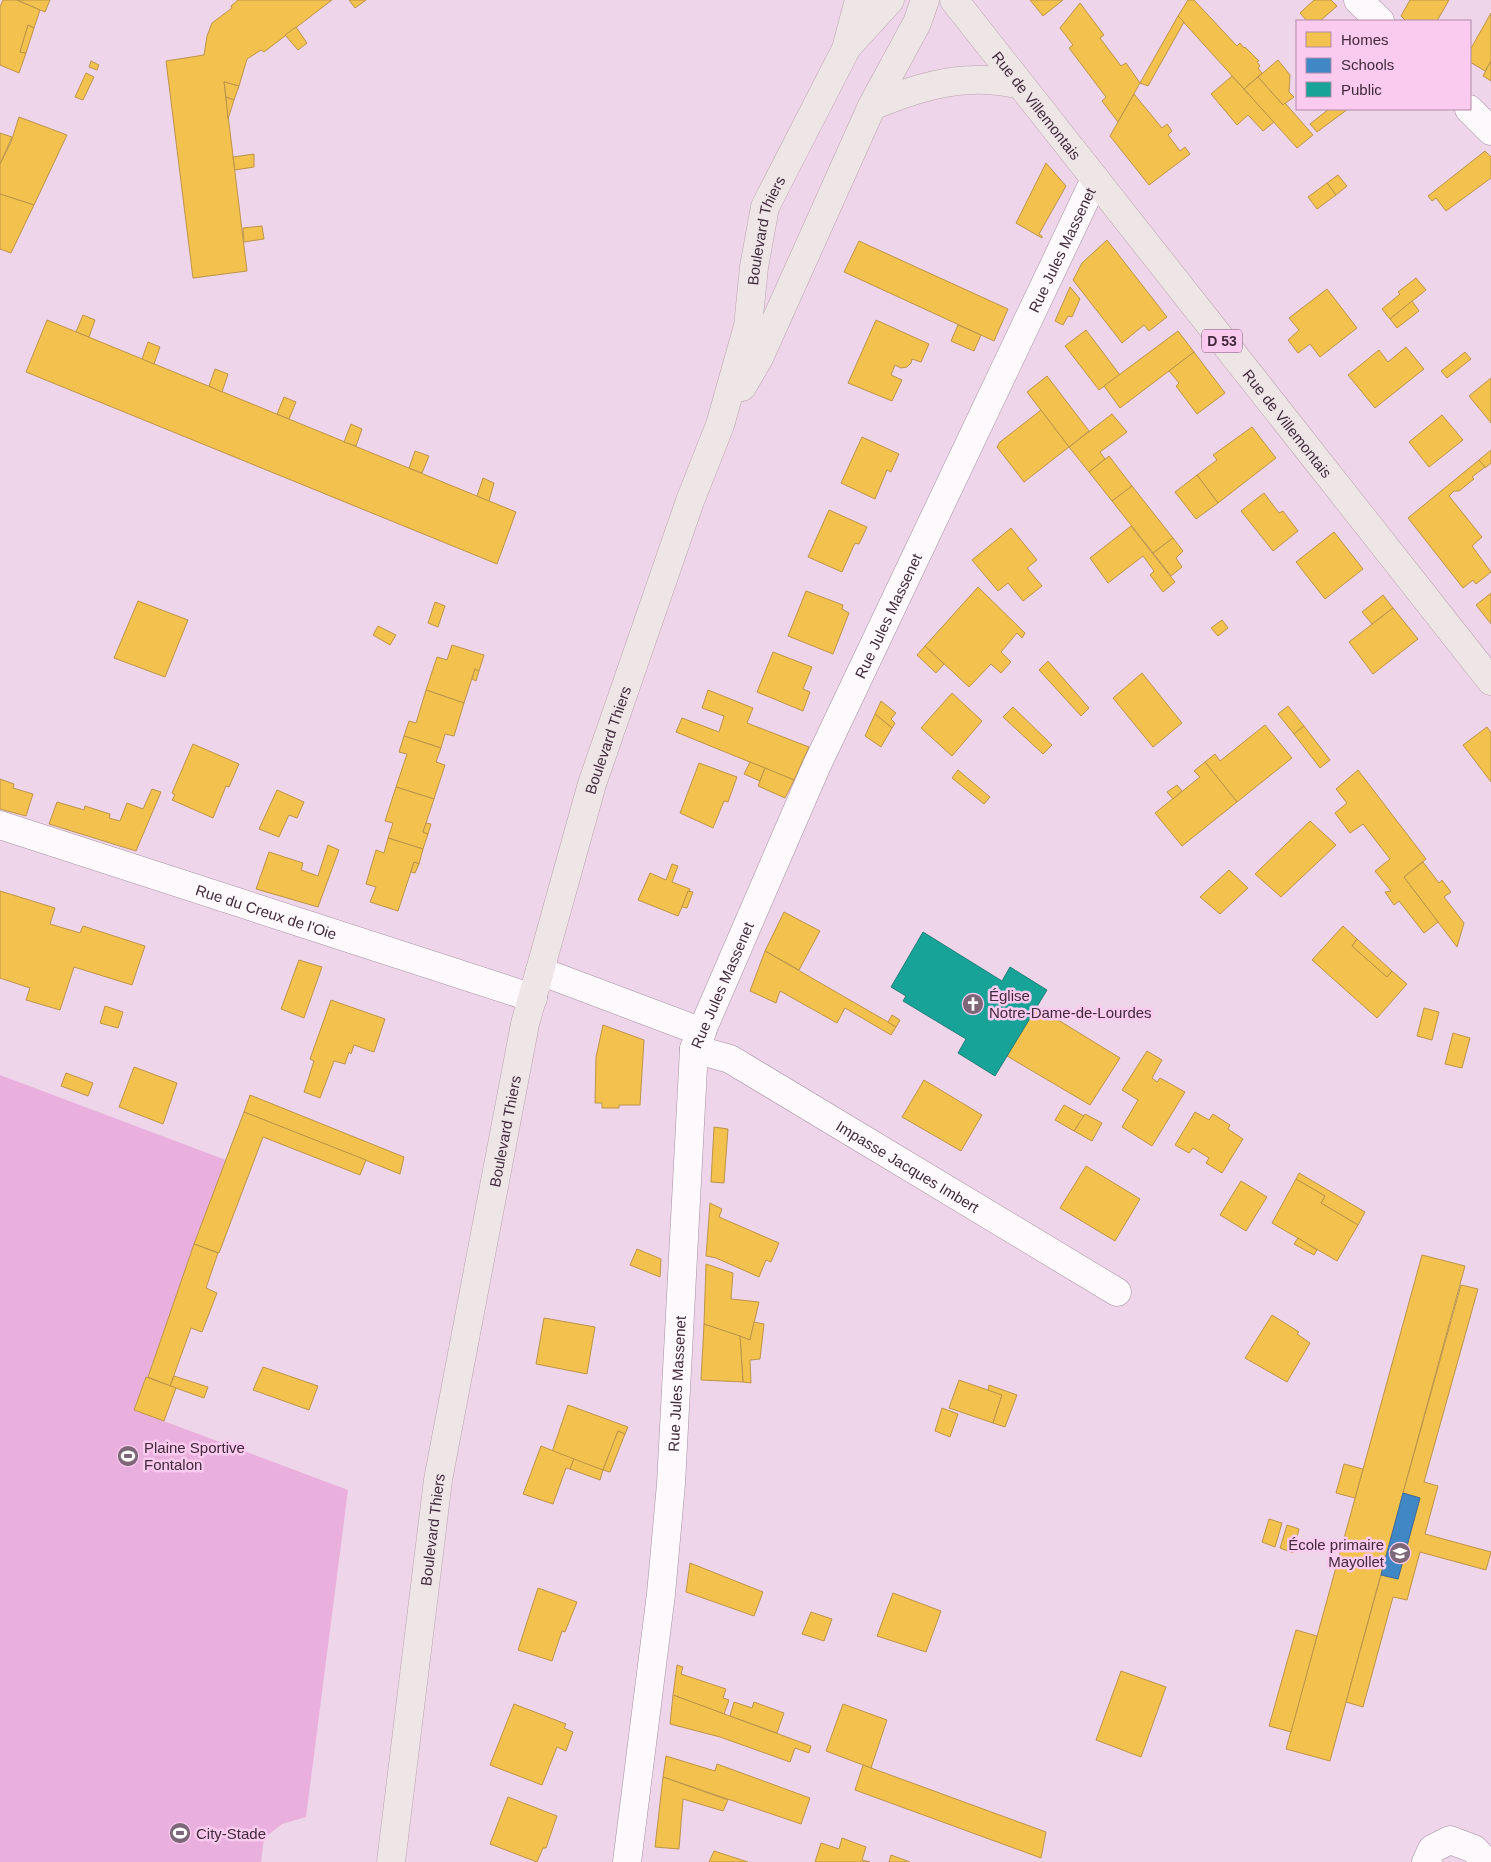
<svg xmlns="http://www.w3.org/2000/svg" width="1491" height="1862" font-family="Helvetica,sans-serif">
	<rect width="100%" height="100%" fill="#efd5e9"/>
	<path fill="#e9b0dd" d="M0 1075 226 1160 148 1377H146L134 1410 348 1490 306 1817 282 1824 264 1838 261 1862H0Z"/>
	<g fill="#f2c14e" stroke="#bd9449">
		<path d="M3 0H17L40 10 34 28 28 25 20 52 26 53 19 73 0 65V7Z"/>
		<path d="M17 0H50L45 12Z"/>
		<path d="M238 0H332L264 52 261 50 247 59 239 86 224 82 247 271 193 278 166 61 204 55 207 36 212 23 232 8 231 6Z"/>
		<path d="M349 0H366L355 8Z"/>
		<path d="M1030 0H1063L1043 16Z"/>
		<path d="M1188 0H1194L1237 46 1240 43 1244 48 1245 47 1259 61 1257 62 1260 66 1258 68 1262 73 1244 89 1178 16Z"/>
		<path d="M1314 0H1331L1337 6 1320 21H1307L1300 13Z"/>
		<path d="M1410 0H1449L1437 21H1406L1401 16Z"/>
		<path d="M1080 3 1104 35 1100 38 1121 66 1126 63 1140 83 1118 122 1102 101 1106 97 1069 48 1073 45 1060 28Z"/>
		<path d="M1491 13V61L1485 71 1470 62V50Z"/>
		<path d="M1178 16 1184 22 1148 86 1140 83Z"/>
		<path d="M28 25 34 28 26 53 20 52Z"/>
		<path d="M296 27 307 43 298 50 285 35Z"/>
		<path d="M1278 60 1290 75 1289 92 1294 97 1283 105 1258 77Z"/>
		<path d="M91 61 99 65 97 70 89 67Z"/>
		<path d="M1491 61V81L1483 76Z"/>
		<path d="M86 73 94 77 83 100 75 97Z"/>
		<path d="M1232 76 1274 122 1263 131 1248 115 1237 125 1211 94Z"/>
		<path d="M1258 77 1283 105 1285 103 1313 135 1297 148 1244 89Z"/>
		<path d="M224 82 239 86 234 100 226 97Z"/>
		<path d="M1134 94 1162 128 1167 124 1172 131 1168 135 1180 151 1185 147 1190 154 1149 185 1110 136Z"/>
		<path d="M226 97 234 100 228 119Z"/>
		<path d="M1329 109H1348L1317 132 1310 124Z"/>
		<path d="M19 117 67 135 34 205 0 194V164L11 142Z"/>
		<path d="M0 133 12 137 0 164Z"/>
		<path d="M1485 151 1491 157V178L1446 211 1436 198 1432 201 1428 196Z"/>
		<path d="M254 154V167L235 170 233 157Z"/>
		<path d="M1046 163 1066 186 1039 234 1042 236V238L1016 223Z"/>
		<path d="M1338 175 1347 186 1336 195 1327 183Z"/>
		<path d="M1327 183 1336 195 1317 209 1308 197Z"/>
		<path d="M0 194 34 205 11 253 0 249Z"/>
		<path d="M262 226 264 239 244 242 243 228Z"/>
		<path d="M1107 240 1167 317 1149 331 1144 325 1122 343 1073 280 1082 263Z"/>
		<path d="M859 241 1008 309 994 341 844 272Z"/>
		<path d="M1416 278 1426 290 1390 319 1382 309 1400 294 1398 292Z"/>
		<path d="M1070 287 1080 299 1072 317 1068 316 1063 325 1055 321Z"/>
		<path d="M1327 289 1357 328 1320 357 1310 344 1298 353 1288 340 1299 330 1289 318Z"/>
		<path d="M1412 301 1419 311 1397 328 1390 319Z"/>
		<path d="M83 315 95 320 89 337 76 332Z"/>
		<path d="M47 320 516 512 497 564 26 372Z"/>
		<path d="M876 320 929 344 921 362 912 359 911 363 907 367 901 368 895 365 891 375 902 380 892 401 848 383Z"/>
		<path d="M958 325 981 335 974 351 951 341Z"/>
		<path d="M1086 330 1120 375 1099 390 1065 346Z"/>
		<path d="M1178 331 1194 352 1120 408 1104 386Z"/>
		<path d="M148 342 160 347 154 364 142 359Z"/>
		<path d="M1406 347 1424 369 1375 408 1348 375 1379 350 1388 362Z"/>
		<path d="M1194 352 1225 393 1197 414 1176 386 1179 383 1169 371Z"/>
		<path d="M1465 352 1471 359 1447 378 1441 371Z"/>
		<path d="M215 369 228 374 222 392 209 386Z"/>
		<path d="M1047 376 1089 431 1069 447 1027 392Z"/>
		<path d="M1491 378V423L1469 396Z"/>
		<path d="M284 397 296 402 289 419 277 414Z"/>
		<path d="M1041 410 1069 447 1024 482 997 447 1000 442Z"/>
		<path d="M1112 414 1127 432 1100 452 1105 459 1089 472 1069 447Z"/>
		<path d="M1442 415 1463 440 1429 467 1409 442Z"/>
		<path d="M351 424 362 429 356 446 344 442Z"/>
		<path d="M1252 427 1276 458 1218 503 1197 475 1217 460 1213 455Z"/>
		<path d="M862 437 899 454 891 472 887 470 875 499 841 483Z"/>
		<path d="M1491 450V463L1485 468 1479 460Z"/>
		<path d="M415 451 429 456 422 473 409 468Z"/>
		<path d="M1109 456 1132 486 1112 501 1089 472Z"/>
		<path d="M1479 460 1485 467 1472 477 1474 479 1459 491H1454L1449 496 1482 537 1472 546 1491 572 1476 584 1473 580 1463 588 1408 518Z"/>
		<path d="M1197 475 1218 503 1196 519 1175 492Z"/>
		<path d="M483 478 494 483 489 501 477 496Z"/>
		<path d="M1132 486 1173 538 1153 553 1112 501Z"/>
		<path d="M1264 493 1279 513 1283 511 1298 531 1273 551 1241 511Z"/>
		<path d="M829 510 867 527 859 544 855 543 842 572 808 557Z"/>
		<path d="M1131 526 1175 582 1163 592 1150 575 1154 571 1143 556 1108 583 1090 558Z"/>
		<path d="M1011 528 1037 560 1027 568 1042 586 1023 601 1008 583 998 591 972 560Z"/>
		<path d="M1334 532 1363 569 1325 599 1296 562Z"/>
		<path d="M1173 538 1183 551 1176 558 1182 567 1171 576 1153 553Z"/>
		<path d="M978 587 1025 633 1022 638 1017 633 1001 652 1011 662 1001 673 991 664 969 687 925 646Z"/>
		<path d="M806 591 843 605 842 609 849 613 833 654 788 636Z"/>
		<path d="M1491 593V624L1476 605Z"/>
		<path d="M1383 595 1393 608 1372 624 1362 612Z"/>
		<path d="M138 601 188 620 165 677 114 658Z"/>
		<path d="M435 602 445 606 438 627 428 623Z"/>
		<path d="M1393 608 1418 639 1373 674 1349 642Z"/>
		<path d="M1222 620 1228 628 1218 636 1211 628Z"/>
		<path d="M378 626 396 635 390 645 373 635Z"/>
		<path d="M452 645 484 655 479 671 475 669 464 703 426 690 437 657 447 660Z"/>
		<path d="M925 646 944 664 936 673 917 655Z"/>
		<path d="M773 652 812 667 803 689 810 692 803 711 757 692Z"/>
		<path d="M1048 661 1089 708 1081 716 1039 670Z"/>
		<path d="M475 669 479 671 476 681 472 679Z"/>
		<path d="M1142 673 1182 723 1153 747 1113 698Z"/>
		<path d="M426 690 464 703 454 736 445 734 441 748 404 736 409 721 416 723Z"/>
		<path d="M708 690 753 708 747 723 809 747 794 780 676 732 682 718 719 732 724 716 702 708Z"/>
		<path d="M952 693 982 721 952 756 921 728Z"/>
		<path d="M881 701 896 713 891 719 895 723 892 728 875 714Z"/>
		<path d="M1288 706 1304 726 1294 734 1278 714Z"/>
		<path d="M1013 707 1052 745 1043 754 1003 717Z"/>
		<path d="M875 714 892 728 881 747 865 736Z"/>
		<path d="M1265 725 1292 758 1237 802 1205 762 1215 754 1220 761Z"/>
		<path d="M1304 726 1330 760 1320 768 1294 734Z"/>
		<path d="M1487 727 1491 733V782L1463 745Z"/>
		<path d="M404 736 441 748 436 762 445 765 434 799 396 787 407 754 399 752Z"/>
		<path d="M193 744 239 764 229 787 226 786 213 818 172 800 175 795 172 793Z"/>
		<path d="M750 762 765 768 760 781 744 774Z"/>
		<path d="M1205 762 1237 802 1182 846 1155 813 1200 777 1194 771Z"/>
		<path d="M699 763 737 777 728 802 724 801 713 828 680 813Z"/>
		<path d="M765 768 794 780 785 798 758 786Z"/>
		<path d="M958 770 990 797 984 804 952 778Z"/>
		<path d="M1358 770 1426 859 1404 877 1438 922 1424 933 1399 901 1394 905 1385 892 1391 891 1375 871 1390 859 1363 824 1350 833 1335 813 1347 803 1336 789Z"/>
		<path d="M0 779 14 784 13 788 33 794 26 816 0 809Z"/>
		<path d="M1177 785 1182 791 1173 799 1167 792Z"/>
		<path d="M396 787 434 799 423 832 428 834 423 849 388 838 393 823 385 821Z"/>
		<path d="M152 789 161 792 136 851 49 824 57 802 84 810 85 806 110 814 109 818 120 821 127 803 143 809Z"/>
		<path d="M277 790 304 802 297 818 289 815 279 837 259 829Z"/>
		<path d="M1310 821 1336 845 1281 897 1255 874Z"/>
		<path d="M426 823 431 824 428 834 423 832Z"/>
		<path d="M388 838 423 849 419 864 414 862 398 911 370 902 376 887 366 884 376 850 384 853Z"/>
		<path d="M328 845 339 850 318 907 256 889 269 852 303 863 301 870 318 876Z"/>
		<path d="M414 862 419 864 415 873 411 872Z"/>
		<path d="M1423 862 1439 883 1442 880 1451 892 1444 897 1464 923 1457 947 1404 877Z"/>
		<path d="M672 864 678 866 672 882 690 889 678 916 638 900 650 873 666 880Z"/>
		<path d="M1229 870 1248 888 1220 914 1200 897Z"/>
		<path d="M0 891 55 908 50 924 80 933 83 926 145 946 132 985 74 967 60 1010 26 1000 30 988 0 978Z"/>
		<path d="M688 891 693 892 687 908 682 907Z"/>
		<path d="M784 912 820 931 799 970 765 951Z"/>
		<path d="M1343 926 1357 939 1352 946 1387 977 1392 971 1407 984 1377 1018 1312 960Z"/>
		<path d="M1357 939 1392 971 1387 977 1352 946Z"/>
		<path d="M765 951 888 1022 896 1027 891 1035 845 1008 837 1023 780 991 776 1003 750 991Z"/>
		<path d="M299 960 322 967 304 1018 281 1009Z"/>
		<path d="M331 1000 385 1019 374 1052 354 1045 351 1054 349 1052 345 1064 334 1061 320 1098 304 1092 314 1061 310 1059Z"/>
		<path d="M105 1006 123 1012 118 1028 100 1023Z"/>
		<path d="M1037 1007 1120 1058 1090 1105 1007 1056Z"/>
		<path d="M1424 1008 1439 1012 1432 1040 1417 1036Z"/>
		<path d="M892 1015 900 1020 896 1027 888 1022Z"/>
		<path d="M603 1025 644 1040 640 1105H619V1108H602V1103H595L596 1057Z"/>
		<path d="M1453 1033 1470 1038 1462 1068 1445 1064Z"/>
		<path d="M1147 1051 1162 1060 1152 1078 1157 1082 1160 1078 1185 1092 1152 1146 1122 1127 1138 1100 1122 1090Z"/>
		<path d="M134 1067 177 1083 163 1124 119 1107Z"/>
		<path d="M66 1073 93 1083 88 1096 61 1086Z"/>
		<path d="M924 1080 982 1115 961 1151 902 1117Z"/>
		<path d="M250 1095 404 1157 400 1174 244 1112Z"/>
		<path d="M1064 1105 1084 1116 1074 1131 1055 1120Z"/>
		<path d="M244 1112 366 1160 360 1175 263 1137 219 1253 194 1244Z"/>
		<path d="M1195 1112 1209 1120 1213 1114 1230 1125 1228 1129 1243 1139 1222 1173 1206 1163 1209 1158 1193 1148 1189 1153 1175 1145Z"/>
		<path d="M1085 1114 1102 1123 1092 1141 1074 1131Z"/>
		<path d="M714 1127 728 1129 724 1183 711 1182Z"/>
		<path d="M1086 1166 1140 1199 1115 1241 1060 1208Z"/>
		<path d="M1299 1173 1365 1212 1358 1225 1321 1203 1325 1196 1296 1179Z"/>
		<path d="M1296 1179 1325 1196 1321 1203 1358 1225 1337 1261 1272 1223Z"/>
		<path d="M1241 1181 1267 1197 1246 1231 1220 1215Z"/>
		<path d="M710 1203 722 1209 719 1217 779 1243 771 1262 766 1260 759 1277 716 1258 706 1256Z"/>
		<path d="M1298 1238 1317 1250 1314 1255 1294 1244Z"/>
		<path d="M194 1244 218 1253 206 1288 217 1293 202 1332 191 1328 170 1386 148 1377Z"/>
		<path d="M637 1249 661 1259 660 1277 630 1265Z"/>
		<path d="M1422 1255 1465 1266 1330 1761 1286 1749Z"/>
		<path d="M706 1264 733 1273 731 1299 759 1302 750 1340 704 1324Z"/>
		<path d="M1461 1285 1478 1289 1424 1482 1438 1486 1425 1534 1491 1552 1486 1570 1420 1552 1407 1600 1393 1597 1363 1707 1346 1702 1381 1575 1398 1579 1420 1498 1403 1493Z"/>
		<path d="M1272 1315 1299 1332 1297 1334 1310 1343 1287 1382 1245 1358Z"/>
		<path d="M544 1318 595 1327 587 1374 536 1364Z"/>
		<path d="M754 1322 764 1324 760 1359 750 1360 751 1383 743 1382 740 1336 750 1340Z"/>
		<path d="M704 1324 740 1336 743 1382 701 1380Z"/>
		<path d="M263 1367 318 1386 309 1410 253 1390Z"/>
		<path d="M174 1376 208 1387 204 1398 170 1386Z"/>
		<path d="M146 1377 176 1388 164 1421 134 1410Z"/>
		<path d="M959 1380 1002 1395 993 1423 949 1408Z"/>
		<path d="M989 1385 1017 1395 1005 1427 993 1423 1002 1395 988 1390Z"/>
		<path d="M568 1405 628 1427 625 1434 618 1431 603 1470 552 1452Z"/>
		<path d="M942 1408 958 1414 950 1437 935 1431Z"/>
		<path d="M618 1431 625 1434 610 1472 603 1470Z"/>
		<path d="M541 1446 574 1459 570 1469 566 1468 553 1504 523 1494Z"/>
		<path d="M574 1459 603 1470 600 1480 570 1469Z"/>
		<path d="M1344 1464 1363 1469 1355 1498 1336 1493Z"/>
		<path d="M1269 1519 1282 1523 1275 1547 1262 1542Z"/>
		<path d="M1287 1525 1299 1529 1293 1553 1280 1548Z"/>
		<path d="M690 1563 763 1592 754 1616 686 1592Z"/>
		<path d="M538 1588 577 1602 565 1632 562 1631 552 1661 518 1650Z"/>
		<path d="M893 1593 941 1611 926 1652 877 1636Z"/>
		<path d="M811 1612 832 1619 824 1641 802 1634Z"/>
		<path d="M1296 1630 1317 1636 1291 1732 1269 1726Z"/>
		<path d="M677 1665 683 1667 681 1674 726 1689 723 1698 729 1700 724 1714 673 1695Z"/>
		<path d="M1121 1671 1166 1687 1141 1757 1096 1740Z"/>
		<path d="M673 1695 811 1746 809 1753 795 1748 790 1762 720 1737 670 1724Z"/>
		<path d="M734 1702 752 1708 754 1702 784 1713 777 1733 730 1716Z"/>
		<path d="M514 1704 566 1724 564 1728 573 1732 566 1751 557 1747 542 1785 490 1765Z"/>
		<path d="M843 1704 887 1720 871 1768 826 1751Z"/>
		<path d="M666 1756 715 1771 717 1764 810 1798 801 1824 663 1777Z"/>
		<path d="M863 1765 1046 1832 1041 1858 855 1790Z"/>
		<path d="M663 1777 728 1800 723 1811 683 1799 679 1849 655 1847Z"/>
		<path d="M508 1797 557 1816 546 1848H543L537 1862 490 1844Z"/>
		<path d="M842 1838 866 1847 862 1860 870 1862H815L821 1843 839 1849Z"/>
		<path d="M714 1851 748 1862H709Z"/>
		<path d="M891 1855 910 1862H889Z"/>
	</g>
	<path fill="#3f88c5" stroke="#406c9c" d="M1403 1493 1420 1498 1398 1579 1381 1575Z"/>
	<path fill="#17a398" stroke="#247f7c" d="M923 932 1002 981 1010 967 1047 990 995 1076 958 1053 966 1039 903 1001 906 996 891 987Z"/>
	<g fill="none" stroke-linecap="round" stroke-linejoin="round">
		<g stroke="#a48fa0" stroke-width="29">
			<g id="minor">
				<path d="M1358 0 1380 21"/>
				<path d="M1469 109 1491 131"/>
				<path id="s1" d="M0 825 533 998"/>
				<path d="M540 971 702 1032"/>
				<path id="s2" d="M694 1049 730 1059 1117 1292"/>
				<path id="s3" d="M627 1862 661 1594 671 1484 694 1049 816 767 1095 179"/>
				<path d="M1426 1862 1432 1849 1450 1840 1474 1849 1486 1862"/>
			</g>
		</g>
		<g stroke="#baa4ac" stroke-width="29">
			<g id="major">
				<path id="s4" d="M954 0 1491 681"/>
				<path d="M849 45 890 0"/>
				<path d="M872 106C904 93 937 81 973 80 988 79 1004 82 1019 84"/>
				<path d="M742 387 759 358 872 106 917 23 925 0"/>
				<path id="s5" d="M391 1862 438 1480 525 1024 592 784 690 501 720 425 748 326 754 267 765 207 846 49 859 0"/>
			</g>
		</g>
		<use href="#minor" stroke="#fdf9fc" stroke-width="28"/>
		<use href="#major" stroke="#eee5e7" stroke-width="28"/>
	</g>
	<defs>
		<g id="church-disc" transform="scale(1.125)"><circle r="9.5" fill="#7e6679" stroke="#facaef"/><path d="M-1.2-6h2.4v3.5h3.3v2.4h-3.3V6h-2.4V-.1h-3.3v-2.4h3.3Z" fill="#fff"/></g>
		<g id="stadium-disc" transform="scale(1.125)"><circle r="9.5" fill="#7e6679" stroke="#facaef"/><path d="M0-5a6.5 5 0 1 0 0 10a6.5 5 0 1 0 0-10ZM-3.5-1.8h7v3.6h-7Z" fill="#fff"/></g>
		<g id="school-disc" transform="scale(1.125)"><circle r="9.5" fill="#7e6679" stroke="#facaef"/><path d="M0-5L7-2L0 1L-7-2ZM-4 1L0 2.5L4 1V4Q0 6-4 4Z" fill="#fff"/></g>
	</defs>
	<g fill-rule="evenodd">
		<use href="#church-disc" x="973" y="1004"/>
		<use href="#stadium-disc" x="128" y="1456"/>
		<use href="#school-disc" x="1400" y="1553"/>
		<use href="#stadium-disc" x="180" y="1833"/>
	</g>
	<g text-anchor="middle" dominant-baseline="central" stroke-width="5" stroke-linejoin="round" paint-order="stroke">
		<rect fill="#facaef" stroke="#785a72" stroke-width="1" x="1202" y="329.5" width="40" height="23" rx="4"/>
		<g font-size="14" font-weight="bold" fill="#412a3c">
			<text x="1222" y="341">D 53</text>
		</g>
		<g font-size="15" fill="#412a3c" stroke="#facaef">
			<text stroke="none"><textPath href="#s4" startOffset="134">Rue de Villemontais</textPath></text>
			<text stroke="none"><textPath href="#s5" startOffset="1680">Boulevard Thiers</textPath></text>
			<text stroke="none"><textPath href="#s3" startOffset="1696">Rue Jules Massenet</textPath></text>
			<text stroke="none"><textPath href="#s4" startOffset="539">Rue de Villemontais</textPath></text>
			<text stroke="none"><textPath href="#s3" startOffset="1291">Rue Jules Massenet</textPath></text>
			<text stroke="none"><textPath href="#s5" startOffset="1145">Boulevard Thiers</textPath></text>
			<text stroke="none"><textPath href="#s1" startOffset="280">Rue du Creux de l'Oie</textPath></text>
			<text stroke="none"><textPath href="#s3" startOffset="886">Rue Jules Massenet</textPath></text>
			<text stroke="none"><textPath href="#s5" startOffset="740">Boulevard Thiers</textPath></text>
			<text stroke="none"><textPath href="#s2" startOffset="245">Impasse Jacques Imbert</textPath></text>
			<text stroke="none"><textPath href="#s3" startOffset="481">Rue Jules Massenet</textPath></text>
			<text stroke="none"><textPath href="#s5" startOffset="335">Boulevard Thiers</textPath></text>
		</g>
		<g font-size="15" fill="#412a3c" stroke="#facaef" text-anchor="start">
			<text x="989" y="995">Église<tspan x="989" dy="17">Notre-Dame-de-Lourdes</tspan></text>
			<text x="144" y="1447">Plaine Sportive<tspan x="144" dy="17">Fontalon</tspan></text>
			<text x="1384" y="1544" text-anchor="end">École primaire<tspan x="1384" dy="17">Mayollet</tspan></text>
			<text x="196" y="1833">City-Stade</text>
		</g>
	</g>
	<rect x="1296" y="20" width="175" height="90" fill="#facaef" stroke="#b08aa7"/>
	<rect x="1306" y="32" width="25" height="15" fill="#f2c14e" stroke="#b08aa7"/>
	<text x="1341" y="45" font-size="15" fill="#412a3c">Homes</text>
	<rect x="1306" y="58" width="25" height="15" fill="#3f88c5" stroke="#b08aa7"/>
	<text x="1341" y="70" font-size="15" fill="#412a3c">Schools</text>
	<rect x="1306" y="82" width="25" height="15" fill="#17a398" stroke="#b08aa7"/>
	<text x="1341" y="95" font-size="15" fill="#412a3c">Public</text>
</svg>
